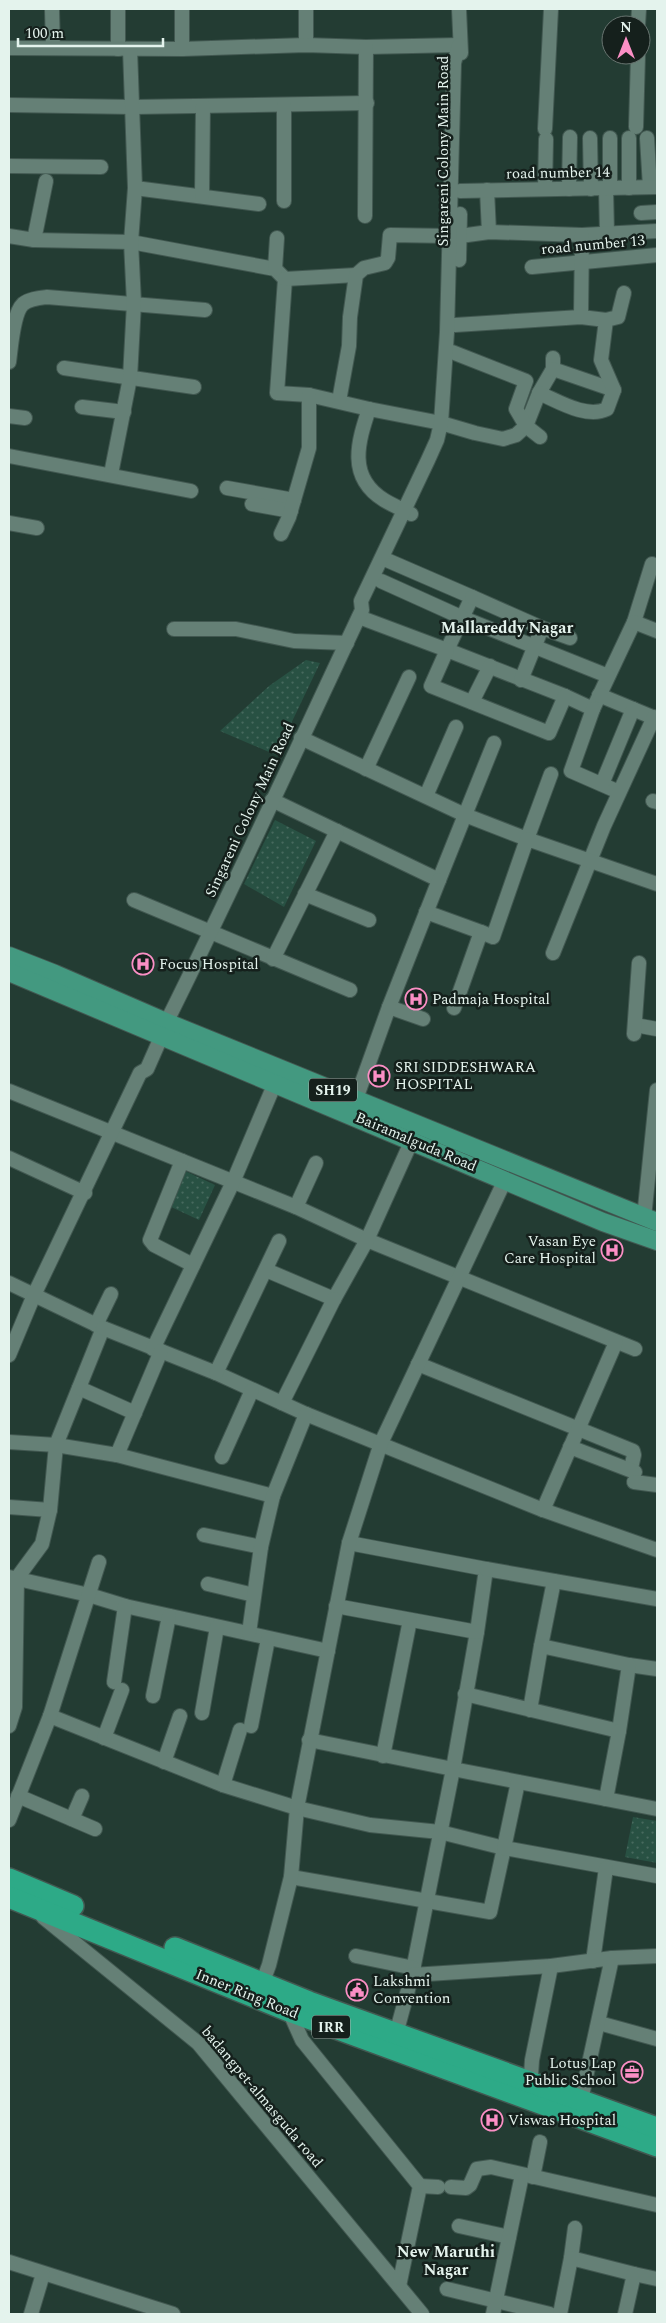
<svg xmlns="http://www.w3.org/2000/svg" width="666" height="2323" font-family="Spectral,serif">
	<defs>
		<pattern id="grass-dots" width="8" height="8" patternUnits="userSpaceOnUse" patternTransform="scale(1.25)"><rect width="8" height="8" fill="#285143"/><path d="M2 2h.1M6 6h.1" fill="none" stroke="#476a5e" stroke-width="1.8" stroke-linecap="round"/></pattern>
	</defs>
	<rect width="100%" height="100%" fill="#233c33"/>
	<g fill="url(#grass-dots)">
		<path d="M306 660 320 663 276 755 220 731 269 686Z"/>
		<path d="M275 820 316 841 284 907 244 884Z"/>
		<path d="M185 1171 215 1185 199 1220 169 1206Z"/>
		<path d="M633 1817 657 1821V1863L625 1857Z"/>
	</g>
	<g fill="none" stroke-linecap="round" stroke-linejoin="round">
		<g stroke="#425851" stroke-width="16">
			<g id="minor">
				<path d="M52 9 53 48"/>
				<path d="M118 9V49"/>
				<path d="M459 9 461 53"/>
				<path d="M638 25 639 9"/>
				<path d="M306 45V9"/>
				<path d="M9 48 182 49 306 45 366 47 459 45"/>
				<path d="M182 49V9"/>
				<path d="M9 105 133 107 367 103"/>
				<path d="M636 127 638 55"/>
				<path d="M545 129 551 9"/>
				<path d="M590 138 591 189"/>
				<path d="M629 138V188"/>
				<path d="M647 138 650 187"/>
				<path d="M9 166 101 167"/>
				<path d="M135 188 259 204"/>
				<path d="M545 189 546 139"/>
				<path d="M569 189 570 137"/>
				<path d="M606 189 607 233"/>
				<path d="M610 189V138"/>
				<path d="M487 190 489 232"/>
				<path d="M460 191 657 187"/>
				<path d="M202 196 203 106"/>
				<path d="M284 201V105"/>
				<path d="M641 213 657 212"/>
				<path d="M365 216 366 47"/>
				<path d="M9 236 34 240 131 242 275 269 285 279 277 393 309 395 369 409 441 423 475 433 503 439 516 435 526 426 539 393 553 369V358"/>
				<path d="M460 236 489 232 582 235 657 231"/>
				<path d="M34 240 46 181"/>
				<path d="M459 260 460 214"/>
				<path d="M532 267 657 255"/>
				<path d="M275 269 277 238"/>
				<path d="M285 279 356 275"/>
				<path d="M581 317 582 235"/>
				<path d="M455 325 581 317 606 320"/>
				<path d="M452 352 526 381 516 409 526 426 540 437"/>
				<path d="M9 362C11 348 13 313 23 304 29 299 39 298 47 297L205 310"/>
				<path d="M64 368 194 387"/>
				<path d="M553 369 614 390"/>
				<path d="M539 393C558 401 586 419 607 409L614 390 601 360 606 320 618 317 624 293"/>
				<path d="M339 401 349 346 350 317 356 275 364 268 385 263 388 258 390 235 450 236"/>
				<path d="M82 407 124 412"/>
				<path d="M369 409C358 442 347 477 384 500 392 505 402 509 411 514"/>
				<path d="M9 416 25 418"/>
				<path d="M9 456 191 491"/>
				<path d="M111 474 130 378 134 303 131 242 135 188 130 49"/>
				<path d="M227 488 294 500"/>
				<path d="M252 504 291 511"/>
				<path d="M9 523 37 528"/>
				<path d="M281 534 289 517 309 448V395"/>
				<path d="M382 558 472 597 447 650 565 696 593 709 634 622 652 564"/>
				<path d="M381 581 463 618 608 676"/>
				<path d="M472 597 542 628 521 680"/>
				<path d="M359 617 447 650 431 686 549 733 565 696"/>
				<path d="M634 622 657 631"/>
				<path d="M542 628 570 638"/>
				<path d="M174 629H236L294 641 347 643"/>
				<path d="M599 695 657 719"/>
				<path d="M472 702 490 666"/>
				<path d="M593 709 571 771 619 792"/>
				<path d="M494 743 465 815 527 839 551 774"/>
				<path d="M366 769 409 677"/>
				<path d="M602 784 633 709"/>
				<path d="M426 796 456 727"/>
				<path d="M272 800 439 880 465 815 301 738"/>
				<path d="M653 801 657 802"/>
				<path d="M305 894 369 920"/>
				<path d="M134 900 350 990"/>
				<path d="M426 912 481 932"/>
				<path d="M553 953 604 826 654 717"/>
				<path d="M273 959 337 831"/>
				<path d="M454 1008 481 932 493 937 527 839 657 884"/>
				<path d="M423 1019 389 1007 439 880"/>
				<path d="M166 1023C234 887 297 748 362 610L361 601 428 460 437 440 441 423 447 332 454 63 459 45"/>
				<path d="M635 1025 657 1029"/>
				<path d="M634 1034 639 963"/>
				<path d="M9 1091 296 1207 367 1240 635 1349"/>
				<path d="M356 1099 389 1007"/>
				<path d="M9 1158 85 1193"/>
				<path d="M182 1161 150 1240 154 1245 193 1265"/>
				<path d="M296 1207 316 1163"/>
				<path d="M644 1218 657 1090"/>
				<path d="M266 1270 334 1299 367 1240 412 1140"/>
				<path d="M9 1283 103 1328 56 1445 9 1442"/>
				<path d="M96 1325 111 1294"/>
				<path d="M103 1328 216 1373 306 1414 543 1510 657 1550"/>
				<path d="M153 1349 233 1182 275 1083"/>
				<path d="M9 1355 34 1295 140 1073 147 1069 162 1035"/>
				<path d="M418 1364 633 1451 634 1455 632 1464"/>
				<path d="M216 1373 279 1241"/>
				<path d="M79 1388 135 1413"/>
				<path d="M282 1403 334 1299"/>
				<path d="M570 1447 635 1472"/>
				<path d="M117 1455 273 1496 306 1414"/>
				<path d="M222 1457 252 1390"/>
				<path d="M634 1482 657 1485"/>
				<path d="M9 1507 50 1510 56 1445 117 1455 161 1351"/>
				<path d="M543 1510 616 1342"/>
				<path d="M204 1535 261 1547"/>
				<path d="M349 1543 486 1569 477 1632 453 1769 657 1809"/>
				<path d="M486 1569 657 1599"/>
				<path d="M9 1577 89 1595 125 1606 328 1651"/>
				<path d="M208 1584 254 1595"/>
				<path d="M336 1606 477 1632"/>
				<path d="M249 1633 261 1547 273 1496"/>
				<path d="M541 1646 554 1581"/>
				<path d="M629 1665 657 1669"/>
				<path d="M114 1682 125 1606"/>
				<path d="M465 1694 619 1731 629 1665 541 1646 530 1710"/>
				<path d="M153 1696 169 1616"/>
				<path d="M202 1713 217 1627"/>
				<path d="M50 1716 223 1785 297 1808 370 1825 440 1832 504 1848 490 1912 291 1877"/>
				<path d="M9 1726 15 1707 17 1578 42 1544 50 1510"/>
				<path d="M251 1726 268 1639"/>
				<path d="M104 1738 122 1690"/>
				<path d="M309 1740 453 1769 412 1975"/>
				<path d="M383 1756 410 1620"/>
				<path d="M164 1762 180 1716"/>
				<path d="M518 1782 504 1848 657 1876"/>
				<path d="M223 1785 240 1730"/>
				<path d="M18 1796 95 1829"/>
				<path d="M606 1799 619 1731"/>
				<path d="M72 1819 82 1796"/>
				<path d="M9 1820 50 1716 99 1562"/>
				<path d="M43 1917 198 2043 422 2314"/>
				<path d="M356 1956 414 1968"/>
				<path d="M612 1958 657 1956"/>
				<path d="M593 1961 606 1868"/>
				<path d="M262 1984 269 1965 291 1877 297 1808 349 1543 381 1443 505 1180"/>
				<path d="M289 2011 302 2040 420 2186 399 2286"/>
				<path d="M599 2023 657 2039"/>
				<path d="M396 2034 412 1975 551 1966 612 1958 581 2100"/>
				<path d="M530 2090 532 2060 551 1966"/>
				<path d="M533 2177 540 2142"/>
				<path d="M420 2186 438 2187"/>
				<path d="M451 2187 466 2188 470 2185 477 2169 491 2167 657 2205"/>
				<path d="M459 2226 509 2237"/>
				<path d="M571 2258 575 2228"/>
				<path d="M9 2262 173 2314"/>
				<path d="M447 2289 550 2314"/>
				<path d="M31 2314 43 2274"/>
				<path d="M493 2314 522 2175"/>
				<path d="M560 2314 571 2258 634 2274"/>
				<path d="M625 2314 634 2274 657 2279"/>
			</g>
		</g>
		<g stroke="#425851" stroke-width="20">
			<g id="major">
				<path d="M9 956 55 974 168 1023 657 1222"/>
				<path d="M9 972 603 1222 657 1241"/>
			</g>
		</g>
		<g stroke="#425851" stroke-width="24">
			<g id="highway">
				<path d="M9 1879 73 1906"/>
				<path d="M9 1897 289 2011 657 2146"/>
				<path d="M175 1948 309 2002 657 2128"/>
			</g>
		</g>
		<use href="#minor" stroke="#658076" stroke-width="14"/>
		<use href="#major" stroke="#439980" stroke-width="18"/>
		<use href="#highway" stroke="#2daa87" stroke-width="21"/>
	</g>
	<defs>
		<g id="hospital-ring" transform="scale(1.125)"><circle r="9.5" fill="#15201c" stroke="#fb8fc5" stroke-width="1.5"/><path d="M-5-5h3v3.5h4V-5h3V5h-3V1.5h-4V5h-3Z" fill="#fb8fc5"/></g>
		<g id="civic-ring" transform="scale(1.125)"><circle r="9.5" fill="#15201c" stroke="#fb8fc5" stroke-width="1.5"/><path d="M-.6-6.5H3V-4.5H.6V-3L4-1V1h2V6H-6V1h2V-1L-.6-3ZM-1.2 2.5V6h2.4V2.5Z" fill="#fb8fc5"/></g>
		<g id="office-ring" transform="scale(1.125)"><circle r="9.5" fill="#15201c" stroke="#fb8fc5" stroke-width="1.5"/><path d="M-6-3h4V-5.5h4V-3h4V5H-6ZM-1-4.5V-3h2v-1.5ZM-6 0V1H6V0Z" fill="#fb8fc5"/></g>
	</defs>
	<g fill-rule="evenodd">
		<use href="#hospital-ring" x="143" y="964"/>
		<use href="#hospital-ring" x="416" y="999"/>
		<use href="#hospital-ring" x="379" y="1076"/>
		<use href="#hospital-ring" x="612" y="1250"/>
		<use href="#civic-ring" x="357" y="1990"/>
		<use href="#office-ring" x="632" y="2072"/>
		<use href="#hospital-ring" x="492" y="2120"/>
	</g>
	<g text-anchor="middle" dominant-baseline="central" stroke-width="5" stroke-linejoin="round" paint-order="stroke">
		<g fill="#15201c" stroke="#a6b4ae" stroke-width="1">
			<rect x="309" y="1078.5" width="48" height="23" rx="4"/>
			<rect x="312" y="2015.5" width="38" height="23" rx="4"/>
		</g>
		<g font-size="14" font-weight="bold" fill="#e4f3ed">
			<text x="333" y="1090">SH19</text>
			<text x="331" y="2027">IRR</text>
		</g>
		<g font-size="15" fill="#e4f3ed" stroke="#15201c">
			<text transform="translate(443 151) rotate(-90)">Singareni Colony Main Road</text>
			<text transform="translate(558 173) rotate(-1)">road number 14</text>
			<text transform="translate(593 245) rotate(-5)">road number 13</text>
			<text transform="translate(250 810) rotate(-65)">Singareni Colony Main Road</text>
			<text transform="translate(416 1142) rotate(23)">Bairamalguda Road</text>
			<text transform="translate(247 1994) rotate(22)">Inner Ring Road</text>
			<text transform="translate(262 2097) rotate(50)">badangpet-almasguda road</text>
		</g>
		<g font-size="15" fill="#e4f3ed" stroke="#15201c" text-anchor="start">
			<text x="159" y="964">Focus Hospital</text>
			<text x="432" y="999">Padmaja Hospital</text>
			<text x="395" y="1067">SRI SIDDESHWARA<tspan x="395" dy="17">HOSPITAL</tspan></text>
			<text x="596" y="1241" text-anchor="end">Vasan Eye<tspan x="596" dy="17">Care Hospital</tspan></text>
			<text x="373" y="1981">Lakshmi<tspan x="373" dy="17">Convention</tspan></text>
			<text x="616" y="2063" text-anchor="end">Lotus Lap<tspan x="616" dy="17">Public School</tspan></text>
			<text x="508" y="2120">Viswas Hospital</text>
		</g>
		<g font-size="16" font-weight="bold" fill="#e4f3ed" stroke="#15201c">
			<text x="507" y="628">Mallareddy Nagar</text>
			<text x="446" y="2252">New Maruthi<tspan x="446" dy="18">Nagar</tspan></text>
		</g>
	</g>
	<rect width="666" height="2323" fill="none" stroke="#e4f3ed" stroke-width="20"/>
	<g transform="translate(626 40)"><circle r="24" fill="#15201c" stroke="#687470"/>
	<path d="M0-4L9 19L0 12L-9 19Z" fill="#fb8fc5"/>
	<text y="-8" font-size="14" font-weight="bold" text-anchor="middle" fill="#e4f3ed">N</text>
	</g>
	<path d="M18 38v8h145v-8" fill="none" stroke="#e4f3ed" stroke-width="2.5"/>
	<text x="25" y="38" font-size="15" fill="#e4f3ed" stroke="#15201c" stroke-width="4" paint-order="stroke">100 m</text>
</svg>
